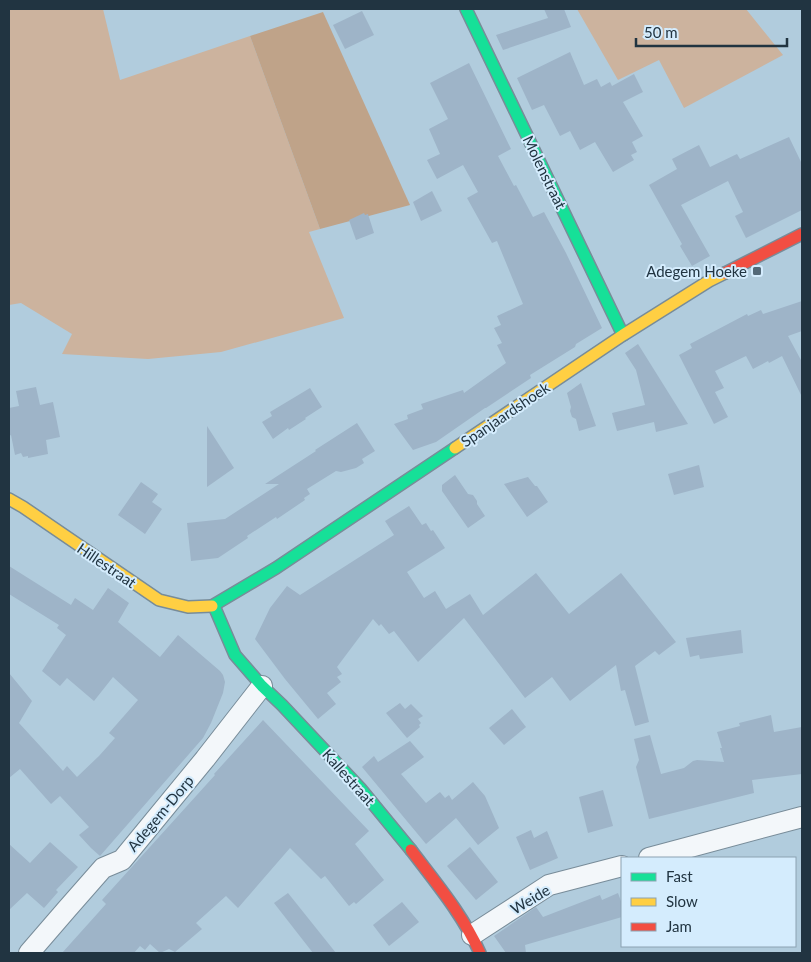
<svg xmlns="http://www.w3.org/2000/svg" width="811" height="962" font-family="Lato,sans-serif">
	<rect width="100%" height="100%" fill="#b1ccdd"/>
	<g fill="#ccb39e">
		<path d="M9 9H103L120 80 250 36 320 229 309 232 344 318 221 352 148 359 62 354 72 334 21 303 9 305Z"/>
		<path d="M577 9H746L783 55 684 108 659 60 618 80Z"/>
	</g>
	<path fill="#bfa389" d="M323 12 410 205 320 229 250 36Z"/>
	<g fill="#9eb4c8">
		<path d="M544 9H564L571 27 503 50 496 35 548 18Z"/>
		<path d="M362 11 374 35 345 49 333 25Z"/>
		<path d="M570 52 584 85 597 79 601 87 610 82 612 86 634 74 643 92 623 102 643 136 632 142 637 152 631 155 634 160 613 172 595 142 580 150 570 131 560 136 544 105 532 110 517 78Z"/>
		<path d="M469 63 511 149 498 156 514 186 516 185 533 217 544 212 566 253 602 328 576 344 575 347 530 375 531 378 486 408H485L436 442 413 450 394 424 408 419 407 415 423 409 421 404 463 390 464 393 506 363 497 345 502 343 494 328 501 325 497 316 523 304 497 241 492 243 467 198 478 192 463 165 437 179 427 160 440 154 429 129 448 119 430 83Z"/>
		<path d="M789 137 802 164V210L746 238 735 216 743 212 728 181 681 205 710 256 692 266 680 246 682 244 649 185 677 169 672 159 699 145 710 167 737 154 740 159Z"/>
		<path d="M432 191 442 211 421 221 413 202Z"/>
		<path d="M364 213 365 215 368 214 374 233 356 240 349 220Z"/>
		<path d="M802 301V331L788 336 802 362V397L782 356 769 363 768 361 753 369 746 356 715 371 724 388 715 392 728 417 714 424 679 355 692 348 690 344 747 314 748 316 761 310 763 314Z"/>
		<path d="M638 344 688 424 656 432 654 422 617 431 612 413 645 405 636 370 625 353Z"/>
		<path d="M581 383 596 426 579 431 576 419 572 417 570 411 571 407 567 393Z"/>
		<path d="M36 387 40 405 53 402 60 437 46 440 48 454 28 458V456L23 457 21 453 15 455 11 435 9 436V408L19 406 16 391Z"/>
		<path d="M310 388 322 407 305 418 306 419 289 430 288 428 273 439 262 422 272 416 270 412Z"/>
		<path d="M357 423 375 451 362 459 364 463 356 468 341 472 336 471 307 489 310 494 304 498 305 500 277 519 276 517 247 536 248 538 218 558 191 561 187 523 225 519 279 484H265L316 451 315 450Z"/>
		<path d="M207 426 234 468 207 487Z"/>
		<path d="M699 465 704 487 674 495 668 474Z"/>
		<path d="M455 475 468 494 473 495 477 501V504L485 516 468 528 442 491V485Z"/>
		<path d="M528 477 535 486H537L548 502 527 517 504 484Z"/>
		<path d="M141 482 158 494 152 502 162 509 145 534 118 515Z"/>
		<path d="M409 506 422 525 426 523 431 531 433 530 445 548 407 572 424 598 435 591 446 609 470 594 483 615 536 573 569 614 621 573 676 642 659 655 655 651 635 666 649 722 635 726 625 690 621 691 616 665 570 701 552 677 525 698 464 618 418 662 394 631 389 634 381 624 379 626 373 619 337 667 342 674 337 677 341 682 327 693 336 704 318 719 285 679 255 639 270 608 287 586 300 595 394 535 385 521Z"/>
		<path d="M9 566 71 605 75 598 93 610 108 588 129 603 118 622 160 657 178 635 220 671 223 675 225 682 223 693 211 723 203 738 100 856 91 848 79 835 89 827 60 796 51 804 20 769 9 778V673L32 701 19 723 63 771 67 766 77 777 99 756 115 738 109 733 138 700 113 677 94 701 67 678 60 686 42 671 66 635 57 628 59 625 9 594Z"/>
		<path d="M741 630 743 653 700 659 699 655 690 657 686 638Z"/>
		<path d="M400 703 405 709 411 704 423 716 418 719 421 723 419 725 420 727 407 738 386 713Z"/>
		<path d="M512 709 526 727 504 745 489 728Z"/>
		<path d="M771 715 774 732 802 727V774L752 780 754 793 649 819 636 767 639 760 634 739 650 735 661 774 684 768 693 761 697 760 724 762 720 748H722L717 732 740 726 739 723Z"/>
		<path d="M263 720 369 831 355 844 384 880 356 904 354 902 349 906 325 876 321 879 290 848 238 908 226 896 196 923 202 929 175 952 169 949 160 953 150 944 145 950 140 946 134 953H62L106 904 102 900 215 775 214 774Z"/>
		<path d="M410 741 424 757 401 774 426 803 440 792 445 798 449 795 452 800 473 782 485 796 499 828 478 845 456 818 426 844 362 767 374 756 378 762Z"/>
		<path d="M603 790 613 826 588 833 579 797Z"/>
		<path d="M531 830 534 838 547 831 558 858 530 870 516 837Z"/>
		<path d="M50 842 78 867 56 890 58 892 44 908 27 893 9 910V844L30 863Z"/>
		<path d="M470 847 498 882 476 900 447 866Z"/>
		<path d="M288 893 336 953H313L274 903Z"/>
		<path d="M618 893 622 904V917L525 945 526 953H506L494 936 536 907 543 917 600 895 602 900Z"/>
		<path d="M402 902 419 922 389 946 373 925Z"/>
	</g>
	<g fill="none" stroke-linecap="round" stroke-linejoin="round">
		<g stroke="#788c99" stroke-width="22">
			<g id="street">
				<path d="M649 858 802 817"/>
				<path d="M472 935 549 885 622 866"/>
				<path d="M29 953 67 909 103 868 122 860 205 759 262 686"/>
			</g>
		</g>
		<g stroke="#788c99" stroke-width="14">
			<g id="fast">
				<path d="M466 9 623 335"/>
				<path d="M212 606 276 568 455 448"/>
				<path d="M214 606 235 655 262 686 282 705 360 788 411 850"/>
			</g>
		</g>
		<g stroke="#788c99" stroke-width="14">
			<g id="slow">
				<path d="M455 448 623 335 709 281 725 273"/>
				<path d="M9 499 23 507 159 600 188 607 212 606"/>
			</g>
		</g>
		<g stroke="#788c99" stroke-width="14">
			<g id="jam">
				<path d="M725 273 802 234"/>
				<path d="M411 850C436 883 463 915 480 953"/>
			</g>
		</g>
		<use href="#street" stroke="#f3f7fa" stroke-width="20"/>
		<use href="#fast" stroke="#16e098" stroke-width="11"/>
		<use href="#slow" stroke="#ffcf43" stroke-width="11"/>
		<use href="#jam" stroke="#f24e42" stroke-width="11"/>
	</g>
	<rect fill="#536978" stroke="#d4ecfd" stroke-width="2" x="752" y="266" width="10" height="10" rx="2.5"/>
	<g text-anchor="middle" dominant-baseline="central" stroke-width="4" stroke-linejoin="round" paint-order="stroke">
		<g font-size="15" fill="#213441" stroke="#d4ecfd">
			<text transform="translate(545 172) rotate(64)">Molenstraat</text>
			<text transform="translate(505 414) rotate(-34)">Spanjaardshoek</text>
			<text transform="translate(107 565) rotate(34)">Hillestraat</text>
			<text transform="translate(349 777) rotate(48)">Kallestraat</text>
			<text transform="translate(160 813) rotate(-50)">Adegem-Dorp</text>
			<text transform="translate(530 899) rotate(-31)">Weide</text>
		</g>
		<g font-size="15" fill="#213441" stroke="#d4ecfd" text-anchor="end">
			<text x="747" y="271">Adegem Hoeke</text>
		</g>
	</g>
	<rect width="811" height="962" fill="none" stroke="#213441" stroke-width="20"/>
	<rect x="621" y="857" width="175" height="90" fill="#d4ecfd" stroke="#8ca2b2"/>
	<rect x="631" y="873" width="25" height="8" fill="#16e098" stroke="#8ca2b2"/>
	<text x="666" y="882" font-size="15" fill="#213441">Fast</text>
	<rect x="631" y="898" width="25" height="8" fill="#ffcf43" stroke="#8ca2b2"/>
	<text x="666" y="907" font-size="15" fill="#213441">Slow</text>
	<rect x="631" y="923" width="25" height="8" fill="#f24e42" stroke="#8ca2b2"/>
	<text x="666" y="932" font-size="15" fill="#213441">Jam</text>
	<path d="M636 38v8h151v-8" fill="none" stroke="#213441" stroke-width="2.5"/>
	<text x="644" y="38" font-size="15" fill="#213441" stroke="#d4ecfd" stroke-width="4" paint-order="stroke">50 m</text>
</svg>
